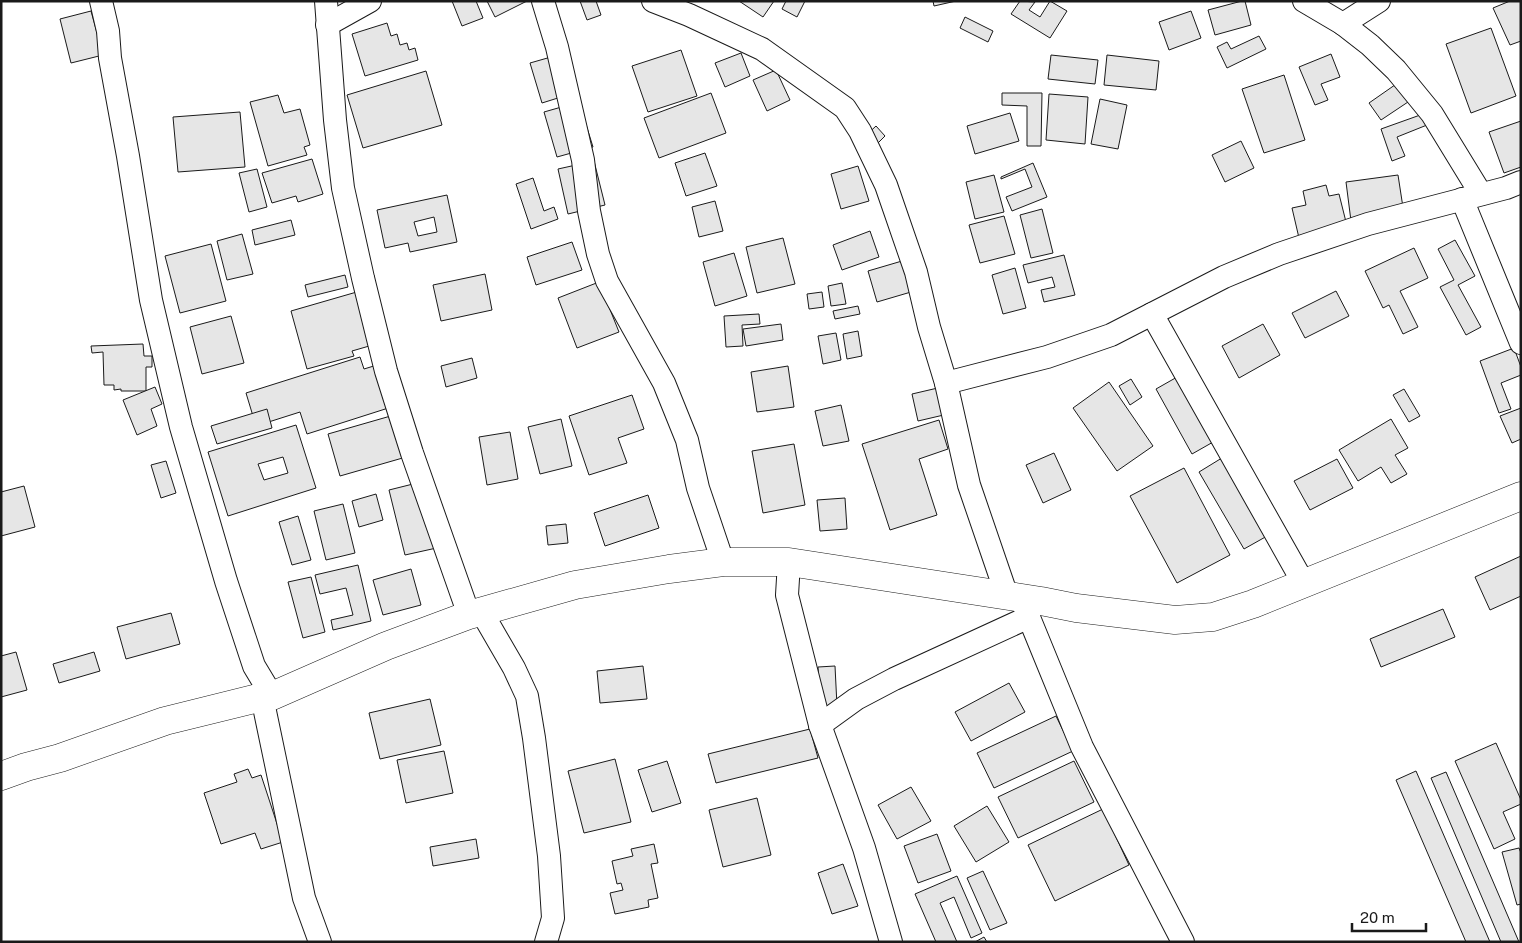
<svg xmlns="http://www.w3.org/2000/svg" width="1522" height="943" font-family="'Public Sans',sans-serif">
	<rect width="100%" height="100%" fill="#fff"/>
	<g fill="#e6e6e6" stroke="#1a1a1a" fill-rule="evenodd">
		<path d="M452 1H476L483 18 462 26Z"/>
		<path d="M487 1H527L495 17Z"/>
		<path d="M580 1H596L601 15 587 20Z"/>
		<path d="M739 1H774L763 17Z"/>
		<path d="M786 1H805L797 17 782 9Z"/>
		<path d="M933 1H956L934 6Z"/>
		<path d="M1020 1 1035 2 1029 10 1040 17 1050 1 1067 11 1050 38 1011 14Z"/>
		<path d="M1242 1H1245L1251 25 1215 35 1208 10Z"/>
		<path d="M1510 1H1521V41L1510 45 1493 8Z"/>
		<path d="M91 11 103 55 71 63 60 19Z"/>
		<path d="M1191 11 1201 38 1169 50 1159 22Z"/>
		<path d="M965 17 993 31 988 42 960 28Z"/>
		<path d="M387 23 391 36 397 34 400 45 407 43 409 50 415 48 418 60 365 76 352 34Z"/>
		<path d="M1491 28 1516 96 1471 113 1446 44Z"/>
		<path d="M1259 36 1266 49 1227 68 1217 47 1227 42 1231 49Z"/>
		<path d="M681 50 697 96 648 112 632 66Z"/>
		<path d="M565 53 577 92 542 103 530 63Z"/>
		<path d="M741 53 750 76 725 87 715 63Z"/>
		<path d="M1331 54 1340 77 1321 84 1328 100 1315 105 1299 67Z"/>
		<path d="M1051 55 1098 60 1095 84 1048 79Z"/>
		<path d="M1107 55 1159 61 1156 90 1104 85Z"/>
		<path d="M776 70 790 100 767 111 753 80Z"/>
		<path d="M426 71 442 125 363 148 347 95Z"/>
		<path d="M1284 75 1305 140 1264 153 1242 89Z"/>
		<path d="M1402 80 1414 98 1381 120 1369 103Z"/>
		<path d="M711 93 726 133 659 158 644 118Z"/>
		<path d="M1002 93H1042L1041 146H1027V106L1002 105Z"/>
		<path d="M1049 94 1088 97 1085 144 1046 140Z"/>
		<path d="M278 95 284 113 300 109 310 145 304 147 307 155 268 166 250 102Z"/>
		<path d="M1100 99 1127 105 1118 149 1091 144Z"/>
		<path d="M579 102 593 147 557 157 544 112Z"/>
		<path d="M240 112 245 167 178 172 173 117Z"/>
		<path d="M1010 113 1019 141 975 154 967 126Z"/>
		<path d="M1423 114 1427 125 1397 137 1405 156 1392 161 1381 129Z"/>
		<path d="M1521 121V167L1504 173 1489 132Z"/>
		<path d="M876 126 885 136 871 150 861 140Z"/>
		<path d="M1241 141 1254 168 1225 182 1212 155Z"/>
		<path d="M705 153 717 186 686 196 675 163Z"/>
		<path d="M312 159 323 194 298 202 296 196 272 203 262 173Z"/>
		<path d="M594 161 605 205 568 214 558 169Z"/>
		<path d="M1033 163 1047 197 1012 211 1006 197 1032 187 1025 169 1001 179V177Z"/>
		<path d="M858 166 869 201 841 209 831 174Z"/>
		<path d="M257 169 267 207 249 212 239 173Z"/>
		<path d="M994 175 1004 212 975 219 966 182Z"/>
		<path d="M1398 175 1404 214 1351 221 1346 182Z"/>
		<path d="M533 178 544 211 554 207 558 219 531 229 516 184Z"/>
		<path d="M1326 185 1329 196 1339 194 1347 226 1299 238 1292 208 1306 205 1303 191Z"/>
		<path d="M447 195 457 242 410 252 408 243 385 248 377 210ZM434 217 437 232 418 236 414 222Z"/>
		<path d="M715 201 723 231 699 237 692 207Z"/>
		<path d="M1042 209 1053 253 1031 258 1020 215Z"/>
		<path d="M1004 216 1015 254 980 263 969 225Z"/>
		<path d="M291 220 295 235 255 245 252 230Z"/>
		<path d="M870 231 879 257 842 270 833 245Z"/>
		<path d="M242 234 253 274 227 280 217 241Z"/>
		<path d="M783 238 795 284 757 293 746 247Z"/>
		<path d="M1455 240 1475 276 1458 285 1481 327 1466 335 1440 287 1454 280 1438 249Z"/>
		<path d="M572 242 582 270 536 285 527 257Z"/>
		<path d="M211 244 226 301 180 313 165 256Z"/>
		<path d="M1414 248 1428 278 1400 291 1418 327 1403 334 1389 305 1383 308 1365 271Z"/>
		<path d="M734 253 747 296 715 306 703 262Z"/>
		<path d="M1064 255 1075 295 1044 302 1041 290 1055 287 1052 277 1028 283 1023 265Z"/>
		<path d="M919 256 928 287 877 302 868 271Z"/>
		<path d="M1015 268 1026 308 1003 314 992 275Z"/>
		<path d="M485 274 492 310 441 321 433 285Z"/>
		<path d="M345 275 348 287 308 297 305 285Z"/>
		<path d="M599 282 619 332 577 348 558 298Z"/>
		<path d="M842 283 846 304 831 306 828 286Z"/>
		<path d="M374 287 383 342 352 351 354 356 307 369 291 311Z"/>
		<path d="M1336 291 1349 316 1305 338 1292 313Z"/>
		<path d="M822 292 824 307 809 309 807 294Z"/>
		<path d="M858 306 860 314 835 319 833 311Z"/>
		<path d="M759 314 760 324 742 325 743 346 726 347 724 316Z"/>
		<path d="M231 316 244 363 202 374 190 327Z"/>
		<path d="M781 324 783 340 746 346 743 329Z"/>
		<path d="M1263 324 1280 355 1239 378 1222 346Z"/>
		<path d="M858 331 862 356 847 359 843 334Z"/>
		<path d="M836 333 841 360 823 364 818 336Z"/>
		<path d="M143 344 144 356H152V367H146V391H121V389L114 390V385H104L103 352 92 353 91 346Z"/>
		<path d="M1514 348 1521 367V375L1501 383 1511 409 1499 413 1480 361Z"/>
		<path d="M360 357 364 369 390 361 404 403 307 434 300 412 256 426 246 393Z"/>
		<path d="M472 358 477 378 446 387 441 366Z"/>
		<path d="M788 366 794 407 757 412 751 372Z"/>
		<path d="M1193 368 1229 433 1192 454 1156 389Z"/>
		<path d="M1131 379 1142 397 1130 405 1119 386Z"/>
		<path d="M1109 382 1153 446 1117 471 1073 408Z"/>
		<path d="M155 387 162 404 151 409 157 426 137 435 123 400Z"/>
		<path d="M942 387 948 414 918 421 912 394Z"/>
		<path d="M1404 389 1420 416 1409 422 1393 395Z"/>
		<path d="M632 395 644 429 618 438 627 463 589 475 569 416Z"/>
		<path d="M841 405 849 441 823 446 815 411Z"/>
		<path d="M1521 408V439L1512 443 1500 416Z"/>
		<path d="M267 409 272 428 217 444 211 426Z"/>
		<path d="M408 411 420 453 340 476 328 434Z"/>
		<path d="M561 419 572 466 540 474 528 427Z"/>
		<path d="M1391 419 1408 448 1395 455 1407 474 1391 483 1381 467 1358 481 1339 450Z"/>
		<path d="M939 420 948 449 919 459 937 515 890 530 862 444Z"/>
		<path d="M296 425 316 488 228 516 208 452ZM283 457 288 473 264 480 258 464Z"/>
		<path d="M510 432 518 479 487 485 479 437Z"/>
		<path d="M794 444 805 505 763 513 752 451Z"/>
		<path d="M1054 453 1071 490 1043 503 1026 465Z"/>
		<path d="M1230 453 1276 531 1244 549 1199 472Z"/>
		<path d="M1337 459 1353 488 1310 510 1294 481Z"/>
		<path d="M166 461 176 493 161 498 151 465Z"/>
		<path d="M1184 468 1230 555 1177 583 1130 496Z"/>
		<path d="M425 481 441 547 405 555 389 490Z"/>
		<path d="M24 486 35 527 1 536V492Z"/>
		<path d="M376 494 383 520 359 527 352 501Z"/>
		<path d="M648 495 659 528 605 546 594 513Z"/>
		<path d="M845 498 847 529 820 531 817 500Z"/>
		<path d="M343 504 355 553 326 560 314 511Z"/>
		<path d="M298 516 311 560 292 565 279 522Z"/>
		<path d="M566 524 568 543 548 545 546 526Z"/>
		<path d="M1521 556V596L1490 610 1475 577Z"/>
		<path d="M358 565 371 621 333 630 331 620 353 615 346 588 320 594 315 575Z"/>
		<path d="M411 569 421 605 383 615 373 580Z"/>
		<path d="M311 577 325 632 303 638 288 582Z"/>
		<path d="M1443 609 1455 637 1381 667 1370 639Z"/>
		<path d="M171 613 180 644 126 659 117 627Z"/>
		<path d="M16 652 27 690 1 697V656Z"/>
		<path d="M94 652 100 671 59 683 53 664Z"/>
		<path d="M643 666 647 699 600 703 597 671Z"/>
		<path d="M835 666 837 706 807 708 819 682 818 667Z"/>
		<path d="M1009 683 1025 712 971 741 955 712Z"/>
		<path d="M430 699 441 745 380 759 369 713Z"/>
		<path d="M1056 716 1073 751 994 788 977 753Z"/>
		<path d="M810 729 818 758 716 783 708 754Z"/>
		<path d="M1496 743 1521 800V804L1503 812 1515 839 1494 849 1455 761Z"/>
		<path d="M444 751 453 793 406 803 397 760Z"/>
		<path d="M615 759 631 822 584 833 568 771Z"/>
		<path d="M667 761 681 803 652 812 638 770Z"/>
		<path d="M1074 761 1094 802 1018 838 998 797Z"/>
		<path d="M248 769 252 778 261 775 283 842 261 849 255 833 221 844 204 793 237 782 234 774Z"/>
		<path d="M1416 771 1490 942H1466L1396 780Z"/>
		<path d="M1446 772 1519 942H1501L1431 778Z"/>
		<path d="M911 787 931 821 897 839 878 805Z"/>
		<path d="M757 798 771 855 723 867 709 810Z"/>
		<path d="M987 806 1009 842 976 862 954 826Z"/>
		<path d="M1103 809 1129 865 1055 901 1028 845Z"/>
		<path d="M937 834 951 871 918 883 904 846Z"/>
		<path d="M476 839 479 858 433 866 430 847Z"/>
		<path d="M654 844 658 863 651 864 658 898 648 900 649 907 615 914 610 893 623 890 621 883 617 884 612 861 633 856 631 849Z"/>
		<path d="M1519 848 1521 853V904L1517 905 1502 852Z"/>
		<path d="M843 864 858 906 832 914 818 873Z"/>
		<path d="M983 871 1007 923 990 930 967 878Z"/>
		<path d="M957 876 982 933 971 938 954 897 940 903 957 942H936L915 894Z"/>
		<path d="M984 937 987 942H975Z"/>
	</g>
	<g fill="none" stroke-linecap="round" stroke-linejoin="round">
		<g stroke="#1a1a1a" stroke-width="24">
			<g id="minor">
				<path d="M101 1 108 31 110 58 128 156 151 300 181 427 226 581 254 666 272 696"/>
				<path d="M326 1 335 120 343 188 363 278 386 371 412 453 469 615"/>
				<path d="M543 1 557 47 583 160 589 211 598 254 607 281 664 383 687 440 698 488 723 562"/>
				<path d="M653 1 689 15 762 49 845 108 860 131 886 185 916 272 929 327 946 383 969 485 1007 596"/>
				<path d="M1304 1 1343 24 1370 45 1396 70 1432 114 1481 194"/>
				<path d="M1343 24 1379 1"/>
				<path d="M327 25 370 1"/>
				<path d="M1462 199 1521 343"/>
				<path d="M1152 314 1304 584"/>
				<path d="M946 383 1047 357 1111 335 1224 277 1279 254 1368 224 1506 188 1521 182"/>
				<path d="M789 562 787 595 820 725 864 848 891 942"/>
				<path d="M1021 598 1082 747 1183 942"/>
				<path d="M481 611 514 668 527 696 534 738 549 856 553 918 546 942"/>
				<path d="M262 697 304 898 320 942"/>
				<path d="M820 725 856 699 894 679 1029 617"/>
			</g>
		</g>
		<g stroke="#1a1a1a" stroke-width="29">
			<path id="tertiary" d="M1 776 26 767 60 758 165 721 262 697 272 696 386 646 469 615 575 585 669 569 723 562H789L1041 601 1076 608 1175 620 1213 617 1253 604 1521 496"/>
		</g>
		<use href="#minor" stroke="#fff" stroke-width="22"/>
		<use href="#tertiary" stroke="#fff" stroke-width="28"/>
	</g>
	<rect width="1522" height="943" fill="none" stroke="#1a1a1a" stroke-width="5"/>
	<path d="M1352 923v8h74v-8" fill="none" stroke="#1a1a1a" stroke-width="2.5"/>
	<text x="1360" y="923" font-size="15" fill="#1a1a1a" stroke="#ffffff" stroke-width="4" paint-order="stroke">20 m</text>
</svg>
